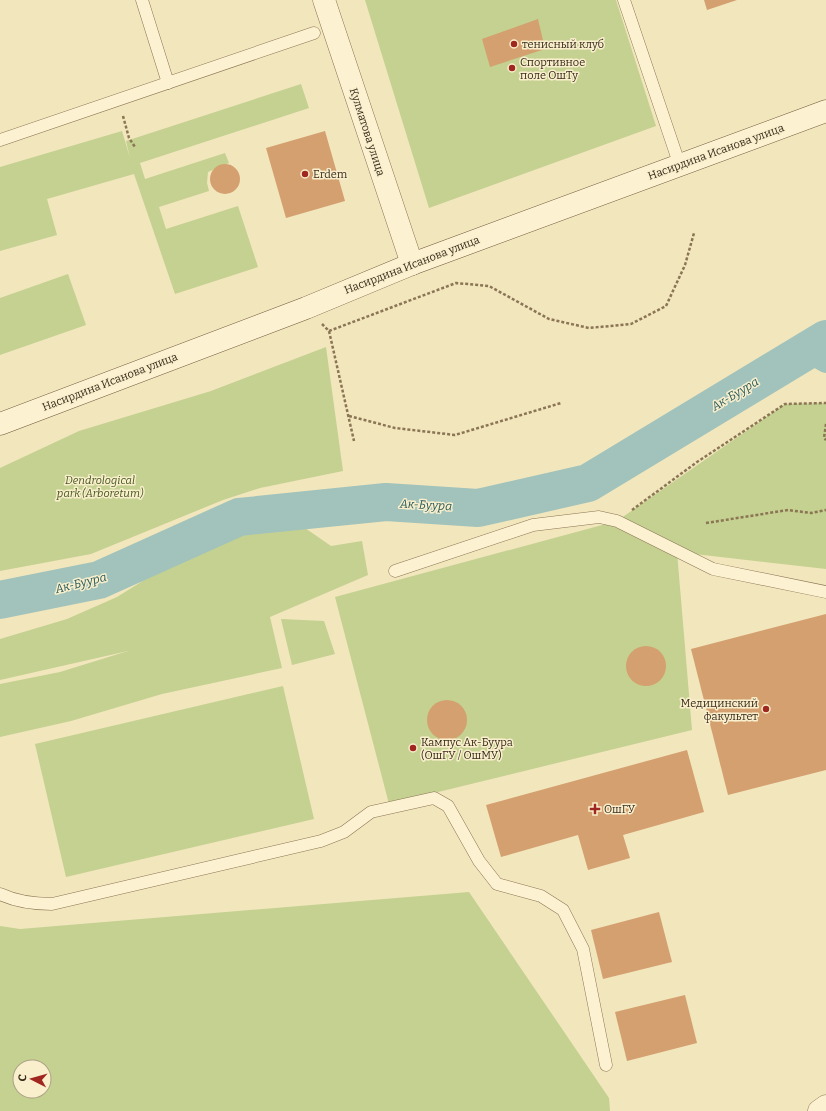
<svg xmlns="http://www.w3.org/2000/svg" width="826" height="1111" font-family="Bitter,serif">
	<rect width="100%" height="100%" fill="#f2e6bd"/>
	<g fill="#c4d190" fill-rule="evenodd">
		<path d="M365 0H616L656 126 429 208Z"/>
		<path d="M301 84 309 108 140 163 145 179 225 153 229 163 208 172 207 183 209 191 159 207 166 229 238 206 258 267 175 294 134 174 47 199 57 235 0 251V167L122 131 130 158 126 141Z"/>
		<path d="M68 274 86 325 0 355V298Z"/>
		<path d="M326 347 343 471 260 488 223 500 91 554 0 571V468L79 431 211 391Z"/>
		<path d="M826 403V569L677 552 692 730 389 804 335 597 617 521 785 404Z"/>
		<path d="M295 521 331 546 362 541 368 575 270 617 282 668 162 694 71 721 0 737V684L60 672 128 651 0 680V639L67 619 117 597 218 534Z"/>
		<path d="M281 619 324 621 335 654 292 665Z"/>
		<path d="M283 686 314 819 66 877 35 744Z"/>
		<path d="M469 892 609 1098 610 1111H0V926L20 929ZM20 1067H44V1091H20Z"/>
	</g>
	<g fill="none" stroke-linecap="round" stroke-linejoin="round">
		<path stroke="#a1c3bb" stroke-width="22" d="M805 350 826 362"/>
		<path stroke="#a1c3bb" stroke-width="38" d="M0 600 99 580 239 517 386 502 478 508 588 483 826 339"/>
	</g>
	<g fill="#d4a06f">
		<path d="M704 0H737L707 10Z"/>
		<path d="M538 19 545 49 490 67 482 39Z"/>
		<path d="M325 131 345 201 286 218 266 148Z"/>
		<circle cx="225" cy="179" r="15"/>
		<path d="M826 614V770L728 795 691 649Z"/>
		<circle cx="646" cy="666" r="20"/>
		<circle cx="447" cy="720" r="20"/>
		<path d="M687 750 704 812 623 835 630 858 588 870 578 835 501 857 486 805Z"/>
		<path d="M659 912 672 962 603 979 591 930Z"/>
		<path d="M685 995 697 1043 627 1061 615 1012Z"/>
	</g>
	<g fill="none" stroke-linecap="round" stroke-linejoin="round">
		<g stroke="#8b7554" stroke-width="13">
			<g id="lane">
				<path d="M142 0 168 83"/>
				<path d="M624 0 680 166"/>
				<path d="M0 140 314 33"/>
				<path d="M395 571 533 525 599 517 617 521 713 569 826 592"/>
				<path d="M0 894C17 902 33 904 52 904L321 841 344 832 371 812 434 798 448 806 479 861 497 884 541 896 563 910 583 949 606 1065"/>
			</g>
		</g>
		<g stroke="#8b7554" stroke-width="23">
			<g id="street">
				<path d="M324 0 412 264"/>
				<path d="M819 1111 826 1106"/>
			</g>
		</g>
		<g stroke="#6d5638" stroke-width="23">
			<path id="secondary" d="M0 424 306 308 412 264 826 111"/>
		</g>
		<g stroke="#8b7554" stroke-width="2.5" stroke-dasharray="3 2" stroke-linecap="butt">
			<path d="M123 116 129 138 135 147"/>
			<path d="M322 324 329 331 354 441"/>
			<path d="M329 331 456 283 489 286 549 319 589 328 631 324 666 306 685 265 694 233"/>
			<path d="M349 416 395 428 455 435 561 403"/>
			<path d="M826 424 824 438 826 440"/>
			<path d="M632 510 697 462 785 404 826 403"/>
			<path d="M706 523 788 510 811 513 826 510"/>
		</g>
		<use href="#lane" stroke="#fcf2d1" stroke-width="12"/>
		<use href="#street" stroke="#fcf2d1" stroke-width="22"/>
		<use href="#secondary" stroke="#fcf2d1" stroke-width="22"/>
	</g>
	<g fill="#a0271f" stroke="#f9efcd" stroke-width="1.5">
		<circle cx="514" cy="44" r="4"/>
		<circle cx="512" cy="68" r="4"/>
		<circle cx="305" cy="174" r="4"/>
		<circle cx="766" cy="709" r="4"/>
		<circle cx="413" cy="748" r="4"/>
		<path d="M593 803h4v4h4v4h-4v4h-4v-4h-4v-4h4z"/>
	</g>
	<g text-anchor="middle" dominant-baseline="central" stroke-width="3" stroke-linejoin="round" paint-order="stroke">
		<g font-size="11" fill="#392b1b" stroke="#f9efcd" text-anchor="start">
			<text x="522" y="44">тенисный клуб</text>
			<text x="520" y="62">Спортивное<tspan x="520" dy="13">поле ОшТу</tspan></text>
			<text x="313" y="174">Erdem</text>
			<text x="758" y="703" text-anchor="end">Медицинский<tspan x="758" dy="13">факультет</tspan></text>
			<text x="421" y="742">Кампус Ак-Буура<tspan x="421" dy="13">(ОшГУ / ОшМУ)</tspan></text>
			<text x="604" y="809">ОшГУ</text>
		</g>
		<g font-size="11" fill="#392b1b" stroke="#f9efcd">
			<text transform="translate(367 132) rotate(72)">Кулматова улица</text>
			<text transform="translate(716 152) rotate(-20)">Насирдина Исанова улица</text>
			<text transform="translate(412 265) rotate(-21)">Насирдина Исанова улица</text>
			<text transform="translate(110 382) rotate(-21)">Насирдина Исанова улица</text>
		</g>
		<g font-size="11" font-style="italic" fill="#45571f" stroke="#f9efcd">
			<text x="100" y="480">Dendrological<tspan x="100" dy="13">park (Arboretum)</tspan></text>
		</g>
		<g font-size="12" font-style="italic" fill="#285a5a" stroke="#f9efcd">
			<text transform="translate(735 394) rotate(-31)">Ак-Буура</text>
			<text transform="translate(426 505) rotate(3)">Ак-Буура</text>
			<text transform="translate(81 583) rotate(-14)">Ак-Буура</text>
		</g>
	</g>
	<g transform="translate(32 1079) rotate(276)"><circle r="19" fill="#f9efcd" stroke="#aca186"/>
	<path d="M0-3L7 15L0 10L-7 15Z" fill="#a0271f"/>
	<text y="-6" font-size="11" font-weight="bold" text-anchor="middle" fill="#392b1b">С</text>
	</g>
</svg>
